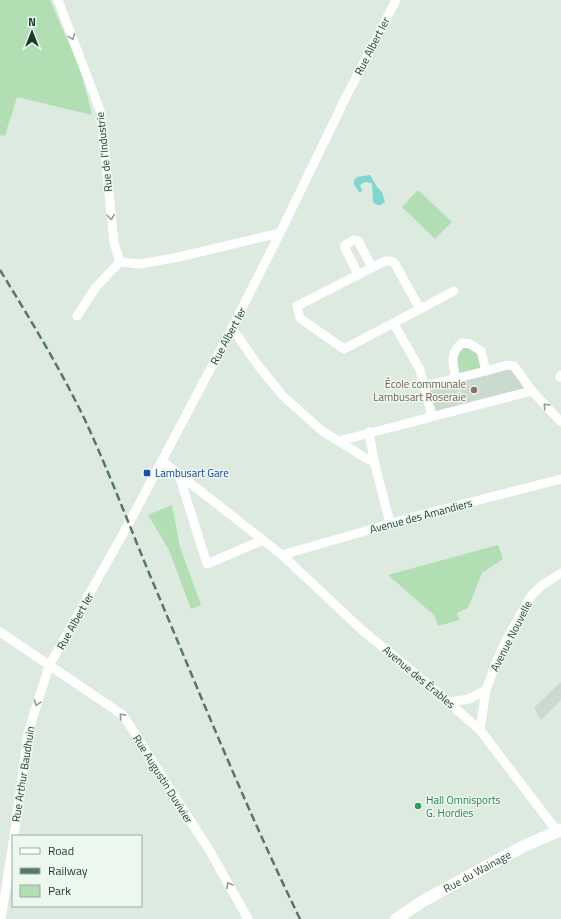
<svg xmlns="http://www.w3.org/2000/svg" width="561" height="919" font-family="'Titillium Web',sans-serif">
	<rect width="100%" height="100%" fill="#dceae0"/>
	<g fill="#cadacf">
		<path d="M511 368 525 388 434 411 429 389Z"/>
		<path d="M561 682V700L541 720 534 708Z"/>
	</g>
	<g fill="#b2deb4">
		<path d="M0 0H50L81 71 92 115 17 97 5 136 0 135Z"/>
		<path d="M418 190 452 222 435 239 402 207Z"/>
		<path d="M465 346 478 353 481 369 459 375 456 356 462 347Z"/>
		<path d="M172 505 180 547 201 605 191 609 169 550 148 515Z"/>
		<path d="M498 545 503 559 482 573 468 608 457 613 459 620 438 626 434 615 388 575Z"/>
	</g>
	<path fill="#7ed6ce" d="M370 175 377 187 382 192 385 202 381 205H377L373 202 372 183 365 182 360 185 362 190 361 192H359L354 184V180L357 177Z"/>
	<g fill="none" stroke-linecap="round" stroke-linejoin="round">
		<g stroke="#fff" stroke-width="9">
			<path d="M58 0 101 113 114 243 120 262"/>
			<path d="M385 261H392L395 264 420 309 344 349 304 321 300 318 297 306Z"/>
			<path d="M358 274 345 248V245L354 240 358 241 372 267"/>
			<path d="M420 309 454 291"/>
			<path d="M77 316 96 287 120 262 140 264 179 257 280 233"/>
			<path d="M394 324 420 370 432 416"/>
			<path d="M232 328 257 364 283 396 321 430 367 459 374 461"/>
			<path d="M560 377 561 375"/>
			<path d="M456 378C453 364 449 354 462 343L470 344 481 351 486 371"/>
			<path d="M424 386 486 371 507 365 514 366 532 391 561 422"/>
			<path d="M369 432 374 461 390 523"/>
			<path d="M339 441 532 391"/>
			<path d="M162 461 282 555 363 631 423 680 480 730 557 831"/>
			<path d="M179 475 207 564 263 540"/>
			<path d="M282 555 417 516 561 479"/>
			<path d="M0 632 123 715 211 853 248 919"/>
			<path d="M448 702 469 699 486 690"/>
			<path d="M480 730 486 690 497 660 509 635 531 596 541 586 561 573"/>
			<path d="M14 836 28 733 49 666 129 523 232 328 280 233 346 97 396 0"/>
			<path d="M1 919 13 842"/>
		</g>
		<path stroke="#fff" stroke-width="12" id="s1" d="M396 919 423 901 522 847 561 830"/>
		<path stroke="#577766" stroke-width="2.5" stroke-dasharray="8 4" stroke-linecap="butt" d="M0 270C30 319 60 368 85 420 108 470 128 522 149 573 198 689 245 806 300 919"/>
	</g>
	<defs><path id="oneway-chevron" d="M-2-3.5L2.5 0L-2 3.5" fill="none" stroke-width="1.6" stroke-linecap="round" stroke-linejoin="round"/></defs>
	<g stroke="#8e9c95">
		<use href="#oneway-chevron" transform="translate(72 37) rotate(69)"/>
		<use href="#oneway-chevron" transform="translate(111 217) rotate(83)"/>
		<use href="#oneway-chevron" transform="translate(546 406) rotate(-133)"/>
		<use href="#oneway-chevron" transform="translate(37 703) rotate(108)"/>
		<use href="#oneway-chevron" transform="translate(122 716) rotate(-133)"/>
		<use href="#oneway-chevron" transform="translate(229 885) rotate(-120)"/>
	</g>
	<circle fill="#8d6e63" stroke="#ecf7ef" stroke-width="1.5" cx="474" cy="390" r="4"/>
	<rect fill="#1a4fb4" stroke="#ecf7ef" stroke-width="1.5" x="143" y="469" width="8" height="8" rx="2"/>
	<circle fill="#2e9e5b" stroke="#ecf7ef" stroke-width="1.5" cx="418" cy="806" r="4"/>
	<g text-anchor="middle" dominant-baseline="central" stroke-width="3" stroke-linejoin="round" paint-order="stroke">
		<g font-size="11" fill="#1d3a2b" stroke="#ecf7ef">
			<text transform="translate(372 46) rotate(-63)">Rue Albert Ier</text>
			<text transform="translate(104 152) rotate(-96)">Rue de l'Industrie</text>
			<text transform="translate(228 336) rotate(-62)">Rue Albert Ier</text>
			<text transform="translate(421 516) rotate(-15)">Avenue des Amandiers</text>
			<text transform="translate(75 621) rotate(-61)">Rue Albert Ier</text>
			<text transform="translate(511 636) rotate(-63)">Avenue Nouvelle</text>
			<text transform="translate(419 677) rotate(40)">Avenue des Érables</text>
			<text transform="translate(23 774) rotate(-81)">Rue Arthur Baudhuin</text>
			<text transform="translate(163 779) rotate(58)">Rue Augustin Duvivier</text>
			<text stroke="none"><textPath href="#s1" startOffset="94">Rue du Wainage</textPath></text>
		</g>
		<g font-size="11" fill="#785e54" stroke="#ecf7ef" text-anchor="end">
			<text x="466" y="384">École communale<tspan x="466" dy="13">Lambusart Roseraie</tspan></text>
		</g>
		<g font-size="11" fill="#164399" stroke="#ecf7ef" text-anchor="start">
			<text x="155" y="473">Lambusart Gare</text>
		</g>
		<g font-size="11" fill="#27864d" stroke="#ecf7ef" text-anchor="start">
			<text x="426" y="800">Hall Omnisports<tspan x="426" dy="13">G. Hordies</tspan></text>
		</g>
	</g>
	<rect x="12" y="835" width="130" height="72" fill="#ecf7ef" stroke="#99aba1"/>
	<rect x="20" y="848" width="20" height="6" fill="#ffffff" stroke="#99aba1"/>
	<text x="48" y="855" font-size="12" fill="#1d3a2b">Road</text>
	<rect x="20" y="868" width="20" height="6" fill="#577766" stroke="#99aba1"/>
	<text x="48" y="875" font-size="12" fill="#1d3a2b">Railway</text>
	<rect x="20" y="885" width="20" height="12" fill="#b2deb4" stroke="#99aba1"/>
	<text x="48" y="895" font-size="12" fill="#1d3a2b">Park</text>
	<g transform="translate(32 32)" stroke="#ecf7ef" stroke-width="3" paint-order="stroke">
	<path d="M0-3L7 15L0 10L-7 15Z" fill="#1d3a2b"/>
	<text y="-6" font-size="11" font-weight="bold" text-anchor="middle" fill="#1d3a2b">N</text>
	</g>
</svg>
